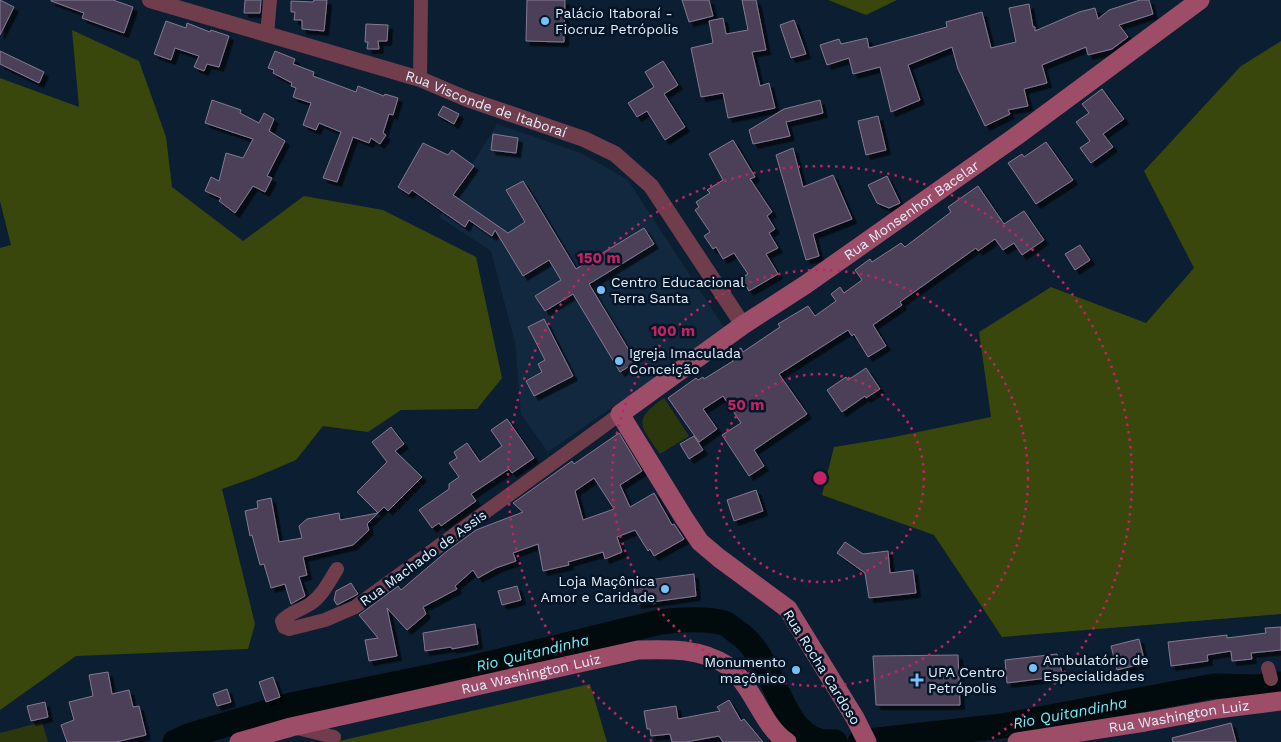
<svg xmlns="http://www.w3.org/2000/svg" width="1281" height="742" font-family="'Work Sans',sans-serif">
	<defs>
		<filter id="shadow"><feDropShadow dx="4.5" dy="4.5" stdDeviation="0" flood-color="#0009"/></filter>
	</defs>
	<rect width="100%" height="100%" fill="#0c1e31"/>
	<path fill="#11283f" d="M497 124 581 153 628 180 725 329 548 452 521 414 515 343 491 251 439 217Z"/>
	<g fill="#2c370e">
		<path d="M664 398 689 436 660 454C641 425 631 421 664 398Z"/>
		<path d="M42 722 48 742H0V733Z"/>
	</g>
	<g fill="#39470c">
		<path d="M828 0H897L866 15Z"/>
		<path d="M72 30 139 61 166 137 172 187 243 241 304 196 383 210 476 257 502 378 477 409 401 410 368 432 323 426 296 460 256 477 222 489 255 624 248 649 76 656 0 710V248L11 245 0 201V78L79 107Z"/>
		<path d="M1281 41V614L1002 637 934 535 822 495 834 447 889 438 991 417 979 332 1051 287 1146 323 1194 268 1144 171 1241 66Z"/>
		<path d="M590 684 607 742H335Z"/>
	</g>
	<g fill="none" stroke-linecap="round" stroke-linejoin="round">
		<g stroke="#010b0d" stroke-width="25">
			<path id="s1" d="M175 742 188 736 291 705 463 670 660 622C677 620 708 618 724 623 729 625 733 629 737 632 776 657 777 730 820 741 824 742 830 742 835 742"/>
			<path id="s2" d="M860 742 1002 726 1214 686 1258 687 1281 684"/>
		</g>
	</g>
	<g fill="#4c4058" stroke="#857893" fill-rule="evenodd" filter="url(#shadow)">
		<path d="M0 0 14 7 0 35Z"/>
		<path d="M51 0H113L133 7 124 33 82 18 84 13 51 1Z"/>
		<path d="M245 0H261L260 13H244Z"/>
		<path d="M314 0H327L324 31 302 29V20H294L295 12H291V1L313 2Z"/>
		<path d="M527 0H565L564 42 526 41Z"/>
		<path d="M682 0H709L713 16 689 22Z"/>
		<path d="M742 0H756L766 50 752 52 760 86 769 83 775 108 728 118 723 93 701 97 691 48 713 43 709 21 723 18 726 34 748 30Z"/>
		<path d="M1140 0H1149L1153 14 1119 25 1128 37 1112 49 1088 55 1086 47 1042 65 1047 83 1024 89 1028 106 1008 110 1010 114 985 126 958 69 952 47 908 65 920 100 891 112 880 67 853 74 849 58 827 65 820 45 839 39 841 44 867 38 869 48 947 27 946 22 982 12 991 48 1016 42 1009 8 1029 4 1033 27H1035V31L1079 12 1095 8 1098 19 1109 10Z"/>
		<path d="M794 20 806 54 791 58 780 25Z"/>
		<path d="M166 21 186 28 187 23 210 32 211 30 229 36 219 67 207 64 204 71 194 67 199 56 175 48 171 60 154 54Z"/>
		<path d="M366 24 388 25 387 41H378L379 49H367L368 42H365Z"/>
		<path d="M0 51 44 72 39 83 0 64Z"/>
		<path d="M275 51 295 59 293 64 314 72 313 76 356 92 358 86 384 96 385 94 398 98 393 115 389 114 383 133 386 135 380 144 371 138 369 143 353 137 337 182 323 178 341 132 319 123 316 130 303 125 311 103 293 97 296 88 291 86 292 83 273 73 274 70 268 68Z"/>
		<path d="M663 61 678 85 664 94 685 127 665 140 647 111 637 117 628 103 654 87 645 72Z"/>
		<path d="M1102 89 1124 119 1103 134 1113 147 1091 163 1080 148 1090 141 1076 122 1089 113 1082 104Z"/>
		<path d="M212 100 241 110 240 113 259 123 264 113 274 119 269 131 285 141 267 176 272 178 265 192 253 186 235 213 219 201 221 198 205 191 211 177 219 181 226 153 243 158 253 139 205 123Z"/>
		<path d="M820 100 823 113 786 122 790 136 753 144 749 130 784 109Z"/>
		<path d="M443 106 459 114 454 124 438 115Z"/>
		<path d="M878 116 886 150 866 155 858 121Z"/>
		<path d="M493 134 518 138 516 153 491 150Z"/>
		<path d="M733 140 755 177 750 179 772 212 767 216 775 229 769 233 778 248 766 254 778 274 749 291 741 278 748 274 734 253 723 259 716 247 713 249 704 236 710 232 695 210 699 207 696 202 710 193 707 190 723 180 709 154Z"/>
		<path d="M1046 142 1073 180 1036 204 1008 163 1022 154 1024 157Z"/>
		<path d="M423 143 448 155 452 150 474 166 453 195 508 233 525 222 506 190 523 181 576 269 644 228 654 244 589 284 636 362 620 372 573 294 545 311 535 296 561 280 549 260 523 276 495 230 492 236 469 220 465 227 412 190 409 194 398 187Z"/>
		<path d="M793 148 803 187 833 175 852 219 813 234 819 256 806 260 776 155Z"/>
		<path d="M887 176 900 203 889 208 877 203 868 185Z"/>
		<path d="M978 186 1004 224 1024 211 1044 240 1022 255 1014 243 1003 250 995 239 978 251 976 248 900 302 902 305 873 325 886 346 868 357 854 334 852 336 848 330 779 374 807 414 754 450 764 466 749 476 722 435 741 423 723 396 703 409 717 429 699 442 668 398 696 378 698 380 703 377 704 379 733 361 729 355 741 348 743 352 780 327 778 324 808 306 815 316 836 301 831 294 840 287 844 293 862 280 855 270 870 259 872 262 901 243 905 247 951 212 948 207Z"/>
		<path d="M1080 245 1090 260 1075 270 1065 254Z"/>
		<path d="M544 319 573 376 534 396 526 381 542 372 538 364 545 360 528 327Z"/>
		<path d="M866 368 880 389 866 398 865 396 842 412 827 390 846 377 848 380Z"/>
		<path d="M507 419 534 458 512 473 509 469 471 494 476 501 441 526 439 523 432 528 419 510 449 489V484L459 477 449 463 457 458 454 452 467 443 480 462 502 446 491 430Z"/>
		<path d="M391 427 404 444 395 451 422 477 388 511 384 507 378 513 357 492 387 462 372 442Z"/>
		<path d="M619 433 642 471 620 485 630 507 654 493 672 525 674 524 684 539 654 556 650 549 648 551 635 530 617 537 622 552 605 559 603 552 568 562 569 565 543 571 538 544 513 553 516 561 496 568 478 578 473 570 455 586 457 589 423 607 426 614 407 630 387 608 397 656 369 661 365 640 378 638 359 615 398 586 401 590 447 551 476 530 523 512 513 503 572 461 574 464ZM594 478 614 509 583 520 575 491Z"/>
		<path d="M694 436 703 450 689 459 680 444Z"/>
		<path d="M756 490 763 511 734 521 727 500Z"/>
		<path d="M271 498 279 542 302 538 299 526 307 519 339 513 340 520 378 513 367 524 369 530 353 545 303 557 307 575 299 577 305 596 291 604 285 584 271 588 264 564 260 565 252 535 250 536 245 511 258 508 257 501Z"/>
		<path d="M845 542 863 554 888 551 890 573 913 570 916 593 869 598 865 573 837 553Z"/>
		<path d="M694 574 696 596 637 604 633 582Z"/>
		<path d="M351 583 358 594 337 605 334 600 336 591Z"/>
		<path d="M517 586 521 600 502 605 498 591Z"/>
		<path d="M475 624 478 644 452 649 451 647 425 651 423 633Z"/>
		<path d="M1281 627V650L1251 653 1252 659 1232 661 1231 651 1207 655 1208 661 1171 666 1168 642 1227 635V638L1266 633 1265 628Z"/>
		<path d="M1139 639 1145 663 1117 670 1111 646Z"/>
		<path d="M1057 654 1063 676 1007 683 1005 660Z"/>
		<path d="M958 655 960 705H876L873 656Z"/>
		<path d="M108 672 112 694 129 690 133 707 139 706 146 735 116 742H67L61 725 74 720 69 702 93 696 89 675Z"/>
		<path d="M273 677 280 697 266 702 259 682Z"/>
		<path d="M227 689 231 702 217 706 213 694Z"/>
		<path d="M729 700 741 721 744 719 763 742H723L719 736 686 742H672L670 734 651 736 650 729H647L644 711 676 706 678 719 720 711 717 707Z"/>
		<path d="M45 702 48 717 31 721 27 706Z"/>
		<path d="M1231 723 1236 742H1173L1172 738Z"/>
	</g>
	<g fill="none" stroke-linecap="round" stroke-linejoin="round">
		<g stroke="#703d4d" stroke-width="14">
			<path d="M267 35 270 0"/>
			<path d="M420 79 421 0"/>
			<path d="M337 569C329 582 322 596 310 604 301 610 288 613 282 621L284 627 289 629 325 620 355 607 620 414"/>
			<path d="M1268 668 1271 679"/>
			<path d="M293 727 334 737"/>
		</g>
		<path stroke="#703d4d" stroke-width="16" id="s3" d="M150 0 420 79 467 99 584 139 615 154 651 186 743 325"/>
		<g stroke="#9e4d68" stroke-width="19">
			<path id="s4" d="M239 742 291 727 638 650C669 649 701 648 728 666 738 673 748 689 754 699 763 714 772 732 787 742"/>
			<path id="s5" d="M867 742 855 718 788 609 719 558 700 542 684 518 620 414 743 325 805 285 1015 137 1200 0"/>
			<path id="s6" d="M1017 742 1145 722 1217 709 1281 701"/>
		</g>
	</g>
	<g fill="none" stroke="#c42363" stroke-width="2.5" stroke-dasharray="2.5 5">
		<circle cx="820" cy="478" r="104"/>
		<circle cx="820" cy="478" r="208"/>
		<path d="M652 741A312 312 0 1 1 988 741"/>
	</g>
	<g fill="#77bff7" stroke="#041527" stroke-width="2">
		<circle cx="545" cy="21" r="5"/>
		<circle cx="601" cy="290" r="5"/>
		<circle cx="619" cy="361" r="5"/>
		<circle cx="665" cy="589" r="5"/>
		<circle cx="1033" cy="668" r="5"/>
		<circle cx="796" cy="670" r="5"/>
		<path d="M914.5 672.5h5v5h5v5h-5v5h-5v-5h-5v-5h5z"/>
	</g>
	<g text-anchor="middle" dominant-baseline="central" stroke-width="5" stroke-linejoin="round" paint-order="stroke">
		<g font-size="14" fill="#e3effc" stroke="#041527" text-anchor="start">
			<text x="555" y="13">Palácio Itaboraí -<tspan x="555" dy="16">Fiocruz Petrópolis</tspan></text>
			<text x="611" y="282">Centro Educacional<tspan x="611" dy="16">Terra Santa</tspan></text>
			<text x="629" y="353">Igreja Imaculada<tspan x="629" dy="16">Conceição</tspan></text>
			<text x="655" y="581" text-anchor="end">Loja Maçônica<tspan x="655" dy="16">Amor e Caridade</tspan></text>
			<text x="1043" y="660">Ambulatório de<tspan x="1043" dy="16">Especialidades</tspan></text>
			<text x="786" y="662" text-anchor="end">Monumento<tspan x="786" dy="16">maçônico</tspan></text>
			<text x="928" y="672">UPA Centro<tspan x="928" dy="16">Petrópolis</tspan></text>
		</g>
		<g font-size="14" fill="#e3effc" stroke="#041527">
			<text stroke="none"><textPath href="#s3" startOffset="352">Rua Visconde de Itaboraí</textPath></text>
			<text stroke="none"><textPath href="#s5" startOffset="772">Rua Monsenhor Bacelar</textPath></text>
			<text transform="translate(423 558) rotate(-36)">Rua Machado de Assis</text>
			<text transform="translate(822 667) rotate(58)">Rua Rocha Cardoso</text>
			<text stroke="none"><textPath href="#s4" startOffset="300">Rua Washington Luiz</textPath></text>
			<text stroke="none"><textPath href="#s6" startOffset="164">Rua Washington Luiz</textPath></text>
		</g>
		<g font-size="15" font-style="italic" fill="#79ecfb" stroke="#041527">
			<text stroke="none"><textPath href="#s1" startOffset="369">Rio Quitandinha</textPath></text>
			<text stroke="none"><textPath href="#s2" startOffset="212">Rio Quitandinha</textPath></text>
		</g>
	</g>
	<circle cx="820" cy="478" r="8" fill="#c42363" stroke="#041527" stroke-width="2.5"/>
	<g font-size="15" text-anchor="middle" font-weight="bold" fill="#c42363" stroke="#041527" stroke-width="5" stroke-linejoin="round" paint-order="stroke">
		<text x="599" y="263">150 m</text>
		<text x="673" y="336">100 m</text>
		<text x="746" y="410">50 m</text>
	</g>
</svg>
